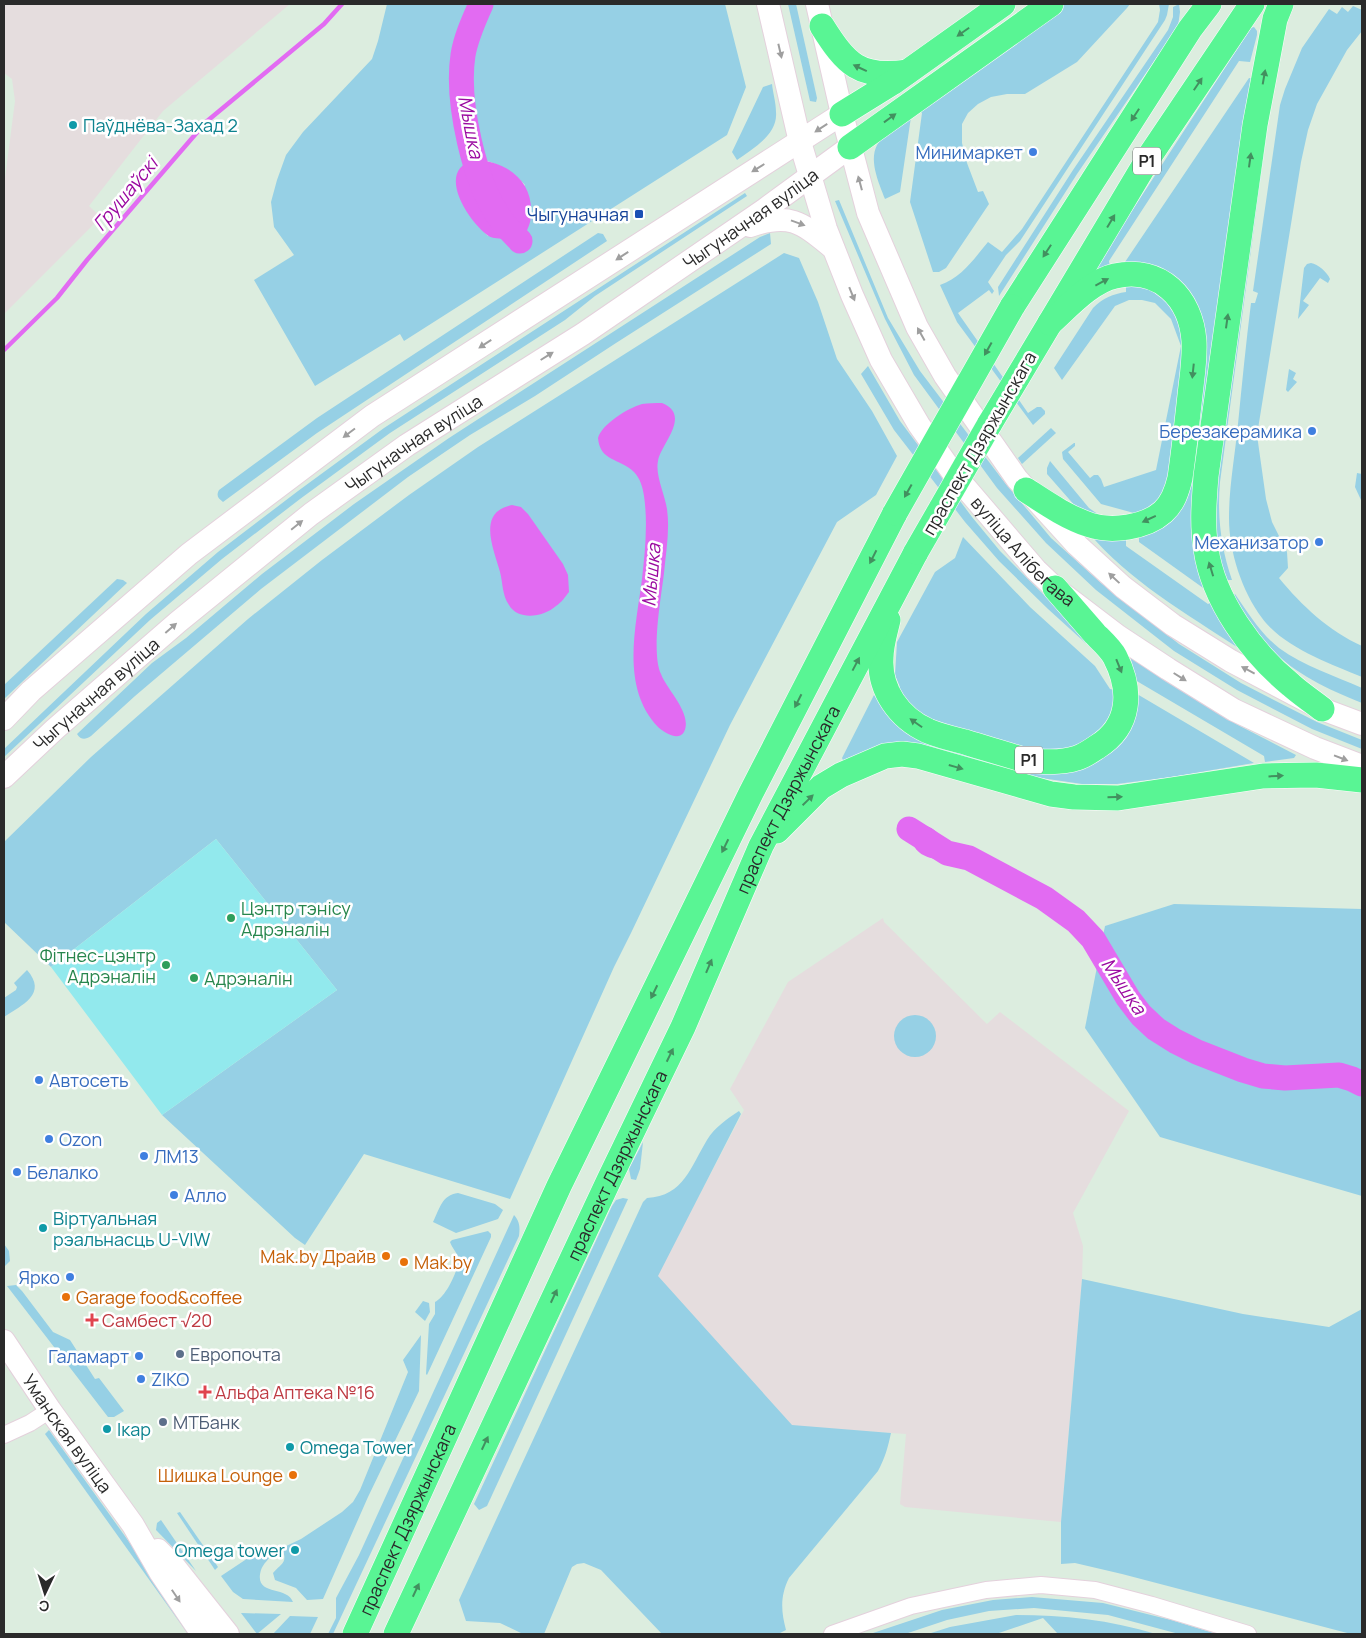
<svg xmlns="http://www.w3.org/2000/svg" width="1366" height="1638" font-family="Manrope,sans-serif">
	<rect width="100%" height="100%" fill="#dceddf"/>
	<g fill="#e5ddde">
		<path d="M4 4H290L163 111 89 206 101 217 4 314V186L15 101 12 79 4 73Z"/>
		<path d="M883 918 884 922 987 1024 1000 1012 1129 1111 1073 1213 1083 1246 1082 1279 1061 1522 905 1507 900 1504 906 1434 792 1426 657 1276 744 1110 730 1089 788 982Z"/>
	</g>
	<g fill="#96d0e5" fill-rule="evenodd">
		<path d="M387 4H725L746 87 727 135 404 341 400 334 315 386 254 280 294 255 274 227 271 202 277 180 286 155 303 132 372 59 378 41ZM484 160C501 165 514 172 525 185L488 236 470 216Z"/>
		<path d="M788 4H796L817 98 816 102 810 101Z"/>
		<path d="M1064 4H1130L1127 8 1077 62 1025 94H1007L991 97 978 104 968 113 962 124V143L967 163 978 192 983 191 989 204 946 268 939 272H933L910 202 922 113 918 109Z"/>
		<path d="M1159 4H1169L1167 15 1165 20 1020 241 1006 255 988 282 994 291 992 294 989 290 958 313 1028 413 1037 407H1041L1045 411V414L1033 425 957 322 940 285C962 277 973 260 988 242L1002 252 1022 229 1158 22 1160 10Z"/>
		<path d="M1179 4 1180 12 1178 26 1077 174 999 296 998 287 1073 170 1168 30 1173 17V7Z"/>
		<path d="M1353 6 1362 10V31L1347 50 1317 104 1308 130 1301 162 1257 435 1266 499 1272 522 1287 552 1288 568 1279 578C1302 606 1329 631 1362 646V677C1330 664 1283 647 1262 618 1242 591 1229 552 1229 518 1229 487 1235 455 1238 424 1242 383 1246 343 1251 303H1255L1258 293 1253 291 1280 105 1285 89 1302 48 1329 9 1337 14 1342 7 1348 12Z"/>
		<path d="M1254 27 1257 31V35L1250 62 1239 61 1109 261 1110 269 1095 270 1096 266 1251 28Z"/>
		<path d="M1249 78 1257 79 1238 165 1201 419 1196 476 1206 590 1139 542V537L1146 535 1156 530 1203 331 1124 265 1125 262Z"/>
		<path d="M772 84C773 93 776 103 776 112 778 135 753 148 737 160L732 152 763 87Z"/>
		<path d="M1264 100H1271L1220 482C1217 516 1221 548 1232 580H1226L1220 564 1213 505Z"/>
		<path d="M911 117 900 192 885 199C879 183 867 158 879 142 885 134 903 123 911 117Z"/>
		<path d="M745 193 747 196 595 296 565 320 390 433 300 499 222 559 150 620 4 757V749L146 614 218 552 298 491 384 428Z"/>
		<path d="M839 200 888 318 920 371 1005 483 1051 538 1101 583 1179 644 1241 683 1317 722 1362 740V749L1312 729 1237 690 1174 651 1096 590 1046 543 997 488 914 375 885 319 835 201Z"/>
		<path d="M598 233 603 234 607 241 317 433 223 502C218 498 216 496 219 490L317 418Z"/>
		<path d="M770 233 771 244 616 343 535 396 470 435 408 477 261 589 135 696 91 736C85 740 81 740 77 734L152 663 186 638 262 574 354 504 449 438 760 237Z"/>
		<path d="M784 253 799 258 818 302 837 359 872 411 897 456 876 495 837 522 730 725 631 933 614 967 510 1199 364 1154 305 1245 295 1238 162 1115 337 990 216 839 51 967 4 922V842L91 757 248 619 322 560 409 495 478 447Z"/>
		<path d="M1311 263C1318 264 1327 272 1330 279L1328 283 1320 278 1303 301 1309 305 1298 319 1304 268 1307 264Z"/>
		<path d="M1126 285 1157 290 1185 325 1170 492 1136 517 1134 513 1101 504 1063 459 1062 452 1074 443H1075V446L1068 452 1090 478 1094 475H1098L1101 479 1104 487 1156 470 1181 346 1171 319 1155 303 1142 300H1129L1115 306 1062 380 1054 368 1093 308C1103 298 1113 294 1126 292Z"/>
		<path d="M868 366 900 421 972 517 1000 551 1044 595 1074 623 1102 658 1048 609 999 561 965 522 894 430 861 374Z"/>
		<path d="M1289 369 1296 373 1293 379 1297 382 1288 392 1286 390Z"/>
		<path d="M1051 428 1056 433 1022 464 1018 458Z"/>
		<path d="M1050 461 1089 508 1099 515 1114 521 1076 507 1047 474V468Z"/>
		<path d="M1357 473 1362 474 1361 500 1355 487Z"/>
		<path d="M1088 532 1126 539V546L1208 604 1214 601 1240 649C1187 614 1129 581 1088 532Z"/>
		<path d="M963 537 1030 607 1095 666 1110 689 1120 691 1121 699 1097 741 1051 755 919 718 896 689 900 687 895 675 897 642 935 572 955 558Z"/>
		<path d="M117 579 123 580 127 583 4 699V685Z"/>
		<path d="M1235 594C1248 613 1261 634 1279 648 1304 666 1335 676 1362 688V703C1320 686 1287 670 1257 634 1247 623 1239 609 1230 597Z"/>
		<path d="M1130 654 1179 688 1236 724 1296 755 1294 758 1265 762 1264 756 1135 680Z"/>
		<path d="M1137 694 1254 763 1171 777 1117 784H1082L1041 778 934 750 844 762 842 758 874 695 887 713 1062 771Z"/>
		<path d="M1174 904 1362 909V1196L1160 1137 1085 1028 1105 926Z"/>
		<path d="M27 970C48 994 22 1005 4 1017V998L16 990 17 987 14 983Z"/>
		<circle cx="915" cy="1036" r="21"/>
		<path d="M739 1111 741 1114 658 1276 792 1425 891 1433C888 1447 885 1458 878 1471L789 1578C780 1596 781 1611 786 1630L778 1634H662L601 1570 584 1563 577 1564 572 1567 544 1634H523L500 1623 466 1621 459 1600 643 1202 647 1198C684 1196 691 1166 707 1140 715 1127 727 1119 739 1111Z"/>
		<path d="M643 1142 640 1169 636 1180 631 1179 629 1169Z"/>
		<path d="M458 1193 495 1204 503 1210 498 1219 456 1233 433 1222C440 1208 442 1195 458 1193Z"/>
		<path d="M623 1198 628 1199 487 1506 479 1510 474 1504 612 1206 616 1200Z"/>
		<path d="M514 1215C520 1222 520 1227 519 1236L333 1634H328L336 1618V1598L359 1555Z"/>
		<path d="M488 1231 491 1234V1237L427 1375 426 1374 429 1324 435 1314V1302C446 1297 460 1268 458 1257 456 1251 452 1248 450 1242L452 1240Z"/>
		<path d="M4 1244 9 1251 10 1261 4 1267Z"/>
		<path d="M1082 1279 1243 1314 1329 1327 1362 1309V1634H1351L1122 1574 1075 1563 1061 1564V1522Z"/>
		<path d="M16 1285 22 1291 53 1332 70 1340 95 1379 99 1378 124 1411 114 1417H108L7 1286Z"/>
		<path d="M423 1301 429 1303 430 1312 425 1321 415 1312Z"/>
		<path d="M421 1335 419 1391 368 1497 323 1599 307 1600 296 1588 275 1580 273 1573C282 1563 288 1563 282 1548L301 1539 342 1512 353 1502 360 1490 408 1372 403 1360Z"/>
		<path d="M49 1430 195 1634H188L45 1434Z"/>
		<path d="M180 1512 218 1567 215 1570 177 1513Z"/>
		<path d="M161 1520 196 1571 156 1530 157 1523Z"/>
		<path d="M266 1546 272 1554C269 1559 263 1564 261 1570 253 1597 287 1585 293 1602L243 1599 233 1592 221 1576Z"/>
		<path d="M1032 1597 1103 1603 1171 1620 1217 1634H1179L1108 1615 1034 1608 989 1611 947 1620 905 1634H870L942 1610 993 1600Z"/>
		<path d="M241 1613 281 1614 257 1634Z"/>
		<path d="M1016 1615C1063 1615 1111 1620 1156 1634H1058L1043 1618 996 1634H928L950 1627Z"/>
		<path d="M290 1616 318 1617 310 1634H273Z"/>
	</g>
	<path fill="#92e9ed" d="M216 839 337 990 162 1115 51 967Z"/>
	<g fill="#e26bf2">
		<path d="M475 160C507 161 534 181 531 216 530 228 524 238 514 245 511 243 508 240 504 239 497 238 491 239 486 234 467 219 435 169 475 160Z"/>
		<path d="M662 403C692 415 661 444 658 461 655 475 665 495 667 509 670 530 666 552 664 573 661 598 651 653 661 674 667 690 693 714 684 732 678 742 664 732 658 727 620 687 636 627 642 579 645 552 648 523 644 496 643 488 640 478 634 472 620 458 600 462 598 438 602 424 628 408 642 404 648 403 655 403 662 403Z"/>
		<path d="M512 505 521 507 528 514 563 564 568 575 569 592C565 597 562 602 556 606 544 617 518 621 509 605 502 595 503 583 500 572 494 549 476 512 512 505Z"/>
		<path d="M910 825C919 829 921 824 929 827 937 830 940 837 947 842 955 848 964 846 969 856L967 860C961 861 957 858 951 858 947 857 943 859 939 859 927 859 913 852 912 839L906 836Z"/>
	</g>
	<g fill="none" stroke-linecap="round" stroke-linejoin="round">
		<path stroke="#e26bf2" stroke-width="4.5" d="M4 350 57 298 87 260 206 122 324 24 342 4"/>
		<g stroke="#e26bf2" stroke-width="25">
			<path d="M481 4C474 20 466 37 463 55 456 101 474 184 502 221 507 228 514 234 520 241"/>
			<path d="M909 829 947 853 969 858 1027 889 1044 898 1076 921 1093 939 1128 998 1141 1015 1156 1029 1175 1041 1197 1052 1243 1070 1263 1076 1285 1078 1339 1075 1352 1079 1362 1084"/>
		</g>
		<g stroke="#e4d1dc" stroke-width="18">
			<g id="street">
				<path d="M4 1435 30 1423 50 1410"/>
				<path d="M832 1634 911 1606 986 1590 1041 1585 1095 1590 1152 1605 1248 1634"/>
			</g>
		</g>
		<g stroke="#e4d1dc" stroke-width="24">
			<g id="secondary">
				<path id="s1" d="M768 4 800 142 826 229 852 295 881 360 919 425 953 473 1036 570 1055 588 1118 636 1168 669 1234 710 1315 748 1362 766"/>
				<path d="M817 4 842 114 868 213 917 327 945 376 1017 479 1077 545 1123 587 1173 625 1231 661 1322 709 1362 724"/>
				<path d="M750 226C791 212 802 223 833 248"/>
				<path d="M4 719 31 691 189 554 372 416 842 114"/>
				<path id="s2" d="M4 777 55 729 178 622 311 514 407 445 583 334 764 210 850 147"/>
				<path id="s3" d="M4 1341 50 1410 133 1525 160 1572 202 1634"/>
				<path d="M158 1550 174 1566 228 1634"/>
			</g>
		</g>
		<g stroke="#fff" stroke-width="26">
			<g id="primary">
				<path d="M1281 4 1275 19 1255 125 1206 476C1204 501 1202 525 1206 549 1213 600 1252 653 1291 685 1301 694 1312 701 1322 709"/>
				<path d="M822 26C846 64 859 79 907 72"/>
				<path d="M842 114 892 83 1003 4"/>
				<path d="M850 147 1051 4"/>
				<path d="M1012 307 1190 29 1209 4"/>
				<path d="M989 425 1151 154 1252 4"/>
				<path d="M1026 490C1046 503 1066 517 1090 525 1111 532 1145 528 1163 512 1173 503 1177 491 1180 478 1184 450 1187 423 1190 395 1192 377 1195 359 1194 341 1191 298 1160 266 1115 276 1091 281 1068 307 1050 323"/>
				<path d="M888 620C885 633 881 645 881 658 879 690 899 718 928 731 940 736 953 739 965 742 984 748 1002 753 1021 759 1039 762 1059 764 1077 758 1084 756 1091 751 1097 747 1131 726 1132 690 1115 657 1111 649 1102 641 1095 634 1082 619 1068 603 1055 588"/>
				<path d="M777 831 821 787 841 775 885 756 902 754 918 756 1051 794 1074 797 1118 798 1263 776 1316 775 1362 780"/>
				<path id="s4" d="M355 1634 559 1186 751 793 895 513"/>
				<path id="s5" d="M396 1634 609 1180 683 1027 761 846 916 552"/>
			</g>
		</g>
		<use href="#street" stroke="#fff" stroke-width="16"/>
		<use href="#secondary" stroke="#fff" stroke-width="22"/>
		<use href="#primary" stroke="#59f594" stroke-width="25"/>
		<g stroke="#fff" stroke-width="26" stroke-linecap="butt">
			<g id="primary-bridge">
				<path d="M895 513 1012 307"/>
				<path d="M916 552 989 425"/>
			</g>
		</g>
		<use href="#primary-bridge" stroke="#59f594" stroke-width="25"/>
	</g>
	<defs><path id="oneway-solid" d="M-6-.8H1V-3.2L6.5 0L1 3.2V.8H-6Z" transform="scale(1.25)"/></defs>
	<g fill="#42905f">
		<use href="#oneway-solid" transform="translate(963 32) rotate(145)"/>
		<use href="#oneway-solid" transform="translate(860 68) rotate(-155)"/>
		<use href="#oneway-solid" transform="translate(1264 77) rotate(-80)"/>
		<use href="#oneway-solid" transform="translate(1198 84) rotate(-56)"/>
		<use href="#oneway-solid" transform="translate(1135 115) rotate(123)"/>
		<use href="#oneway-solid" transform="translate(890 118) rotate(-36)"/>
		<use href="#oneway-solid" transform="translate(1250 160) rotate(-82)"/>
		<use href="#oneway-solid" transform="translate(1111 221) rotate(-59)"/>
		<use href="#oneway-solid" transform="translate(1047 251) rotate(123)"/>
		<use href="#oneway-solid" transform="translate(1102 282) rotate(-28)"/>
		<use href="#oneway-solid" transform="translate(1227 321) rotate(-82)"/>
		<use href="#oneway-solid" transform="translate(988 349) rotate(119)"/>
		<use href="#oneway-solid" transform="translate(1193 371) rotate(96)"/>
		<use href="#oneway-solid" transform="translate(908 491) rotate(119)"/>
		<use href="#oneway-solid" transform="translate(1149 519) rotate(155)"/>
		<use href="#oneway-solid" transform="translate(873 557) rotate(117)"/>
		<use href="#oneway-solid" transform="translate(1211 569) rotate(-107)"/>
		<use href="#oneway-solid" transform="translate(856 664) rotate(-62)"/>
		<use href="#oneway-solid" transform="translate(1119 666) rotate(68)"/>
		<use href="#oneway-solid" transform="translate(798 701) rotate(117)"/>
		<use href="#oneway-solid" transform="translate(916 723) rotate(-145)"/>
		<use href="#oneway-solid" transform="translate(956 767) rotate(16)"/>
		<use href="#oneway-solid" transform="translate(1276 776) rotate(-3)"/>
		<use href="#oneway-solid" transform="translate(1115 797) rotate(-2)"/>
		<use href="#oneway-solid" transform="translate(808 800) rotate(-44)"/>
		<use href="#oneway-solid" transform="translate(725 846) rotate(116)"/>
		<use href="#oneway-solid" transform="translate(709 966) rotate(-67)"/>
		<use href="#oneway-solid" transform="translate(654 992) rotate(116)"/>
		<use href="#oneway-solid" transform="translate(670 1055) rotate(-64)"/>
		<use href="#oneway-solid" transform="translate(554 1296) rotate(-65)"/>
		<use href="#oneway-solid" transform="translate(485 1443) rotate(-65)"/>
		<use href="#oneway-solid" transform="translate(416 1590) rotate(-65)"/>
	</g>
	<g fill="#9f9f9f">
		<use href="#oneway-solid" transform="translate(780 51) rotate(77)"/>
		<use href="#oneway-solid" transform="translate(821 128) rotate(147)"/>
		<use href="#oneway-solid" transform="translate(758 168) rotate(148)"/>
		<use href="#oneway-solid" transform="translate(860 183) rotate(-105)"/>
		<use href="#oneway-solid" transform="translate(798 223) rotate(20)"/>
		<use href="#oneway-solid" transform="translate(622 256) rotate(147)"/>
		<use href="#oneway-solid" transform="translate(852 294) rotate(68)"/>
		<use href="#oneway-solid" transform="translate(921 334) rotate(-119)"/>
		<use href="#oneway-solid" transform="translate(485 344) rotate(147)"/>
		<use href="#oneway-solid" transform="translate(547 356) rotate(-32)"/>
		<use href="#oneway-solid" transform="translate(349 433) rotate(143)"/>
		<use href="#oneway-solid" transform="translate(297 525) rotate(-39)"/>
		<use href="#oneway-solid" transform="translate(1114 578) rotate(-137)"/>
		<use href="#oneway-solid" transform="translate(171 628) rotate(-41)"/>
		<use href="#oneway-solid" transform="translate(1248 670) rotate(-152)"/>
		<use href="#oneway-solid" transform="translate(1180 677) rotate(32)"/>
		<use href="#oneway-solid" transform="translate(1341 758) rotate(21)"/>
		<use href="#oneway-solid" transform="translate(176 1596) rotate(56)"/>
	</g>
	<g fill="#0f9aa8" stroke="#fff" stroke-width="2">
		<circle cx="73" cy="125" r="5"/>
		<circle cx="43" cy="1228" r="5"/>
		<circle cx="107" cy="1429" r="5"/>
		<circle cx="290" cy="1447" r="5"/>
		<circle cx="295" cy="1550" r="5"/>
	</g>
	<g fill="#3f7fe0" stroke="#fff" stroke-width="2">
		<circle cx="1033" cy="152" r="5"/>
		<circle cx="1312" cy="431" r="5"/>
		<circle cx="1319" cy="542" r="5"/>
		<circle cx="39" cy="1080" r="5"/>
		<circle cx="49" cy="1139" r="5"/>
		<circle cx="144" cy="1156" r="5"/>
		<circle cx="17" cy="1172" r="5"/>
		<circle cx="174" cy="1195" r="5"/>
		<circle cx="70" cy="1277" r="5"/>
		<circle cx="139" cy="1356" r="5"/>
		<circle cx="141" cy="1379" r="5"/>
	</g>
	<rect fill="#1a4fb4" stroke="#fff" stroke-width="2" x="634" y="209" width="10" height="10" rx="2.5"/>
	<g fill="#2e9e5b" stroke="#fff" stroke-width="2">
		<circle cx="231" cy="918" r="5"/>
		<circle cx="166" cy="965" r="5"/>
		<circle cx="194" cy="978" r="5"/>
	</g>
	<g fill="#e8710a" stroke="#fff" stroke-width="2">
		<circle cx="386" cy="1256" r="5"/>
		<circle cx="404" cy="1262" r="5"/>
		<circle cx="66" cy="1297" r="5"/>
		<circle cx="293" cy="1475" r="5"/>
	</g>
	<g fill="#e0444e" stroke="#fff" stroke-width="2">
		<path d="M89.5 1312.5h5v5h5v5h-5v5h-5v-5h-5v-5h5z"/>
		<path d="M202.5 1384.5h5v5h5v5h-5v5h-5v-5h-5v-5h5z"/>
	</g>
	<g fill="#5c6f8a" stroke="#fff" stroke-width="2">
		<circle cx="180" cy="1354" r="5"/>
		<circle cx="163" cy="1422" r="5"/>
	</g>
	<g text-anchor="middle" dominant-baseline="central" stroke-width="5" stroke-linejoin="round" paint-order="stroke">
		<g fill="#fff" stroke="#6a6a6a" stroke-width="1">
			<rect x="1133" y="147.5" width="28" height="27" rx="4"/>
			<rect x="1015" y="746.5" width="28" height="27" rx="4"/>
		</g>
		<g font-size="16" font-weight="bold" fill="#2a2a2a">
			<text x="1147" y="161">Р1</text>
			<text x="1029" y="760">Р1</text>
		</g>
		<g font-size="18" fill="#0d838f" stroke="#fff" text-anchor="start">
			<text x="83" y="125">Паўднёва-Захад 2</text>
			<text x="53" y="1218">Віртуальная<tspan x="53" dy="21">рэальнасць U-VIW</tspan></text>
			<text x="117" y="1429">Ікар</text>
			<text x="300" y="1447">Omega Tower</text>
			<text x="285" y="1550" text-anchor="end">Omega tower</text>
		</g>
		<g font-size="18" fill="#366cbe" stroke="#fff" text-anchor="start">
			<text x="1023" y="152" text-anchor="end">Минимаркет</text>
			<text x="1302" y="431" text-anchor="end">Березакерамика</text>
			<text x="1309" y="542" text-anchor="end">Механизатор</text>
			<text x="49" y="1080">Автосеть</text>
			<text x="59" y="1139">Ozon</text>
			<text x="154" y="1156">ЛМ13</text>
			<text x="27" y="1172">Белалко</text>
			<text x="184" y="1195">Алло</text>
			<text x="60" y="1277" text-anchor="end">Ярко</text>
			<text x="129" y="1356" text-anchor="end">Галамарт</text>
			<text x="151" y="1379">ZIKO</text>
		</g>
		<g font-size="18" fill="#164399" stroke="#fff" text-anchor="end">
			<text x="629" y="214">Чыгуначная</text>
		</g>
		<g font-size="18" fill="#2a2a2a" stroke="#fff">
			<text stroke="none"><textPath href="#s2" startOffset="934">Чыгуначная вуліца</textPath></text>
			<text transform="translate(979 443) rotate(-60)">праспект Дзяржынскага</text>
			<text stroke="none"><textPath href="#s2" startOffset="529">Чыгуначная вуліца</textPath></text>
			<text stroke="none"><textPath href="#s1" startOffset="614">вуліца Алібегава</textPath></text>
			<text stroke="none"><textPath href="#s2" startOffset="124">Чыгуначная вуліца</textPath></text>
			<text stroke="none"><textPath href="#s5" startOffset="922">праспект Дзяржынскага</textPath></text>
			<text stroke="none"><textPath href="#s5" startOffset="518">праспект Дзяржынскага</textPath></text>
			<text stroke="none"><textPath href="#s3" startOffset="112">Уманская вуліца</textPath></text>
			<text stroke="none"><textPath href="#s4" startOffset="126">праспект Дзяржынскага</textPath></text>
		</g>
		<g font-size="18" fill="#27864d" stroke="#fff" text-anchor="start">
			<text x="241" y="908">Цэнтр тэнісу<tspan x="241" dy="21">Адрэналін</tspan></text>
			<text x="156" y="955" text-anchor="end">Фітнес-цэнтр<tspan x="156" dy="21">Адрэналін</tspan></text>
			<text x="204" y="978">Адрэналін</text>
		</g>
		<g font-size="18" fill="#c56008" stroke="#fff" text-anchor="end">
			<text x="376" y="1256">Маk.by Драйв</text>
			<text x="414" y="1262" text-anchor="start">Mak.by</text>
			<text x="76" y="1297" text-anchor="start">Garage food&amp;coffee</text>
			<text x="283" y="1475">Шишка Lounge</text>
		</g>
		<g font-size="18" fill="#be3a42" stroke="#fff" text-anchor="start">
			<text x="102" y="1320">Самбест √20</text>
			<text x="215" y="1392">Альфа Аптека №16</text>
		</g>
		<g font-size="18" fill="#4e5e75" stroke="#fff" text-anchor="start">
			<text x="190" y="1354">Европочта</text>
			<text x="173" y="1422">МТБанк</text>
		</g>
		<g font-size="19" font-style="italic" fill="#9a09a0" stroke="#fff">
			<text transform="translate(471 127) rotate(79)">Мышка</text>
			<text transform="translate(125 194) rotate(-50)">Грушаўскі</text>
			<text transform="translate(651 575) rotate(-85)">Мышка</text>
			<text transform="translate(1124 986) rotate(56)">Мышка</text>
		</g>
	</g>
	<rect width="1366" height="1638" fill="none" stroke="#2a2a2a" stroke-width="10"/>
	<g transform="translate(45 1593) rotate(184)" stroke="#ffffff" stroke-width="4" paint-order="stroke">
	<path d="M0-4L9 19L0 12L-9 19Z" fill="#2a2a2a"/>
	<text y="-8" font-size="14" font-weight="bold" text-anchor="middle" fill="#2a2a2a">С</text>
	</g>
</svg>
